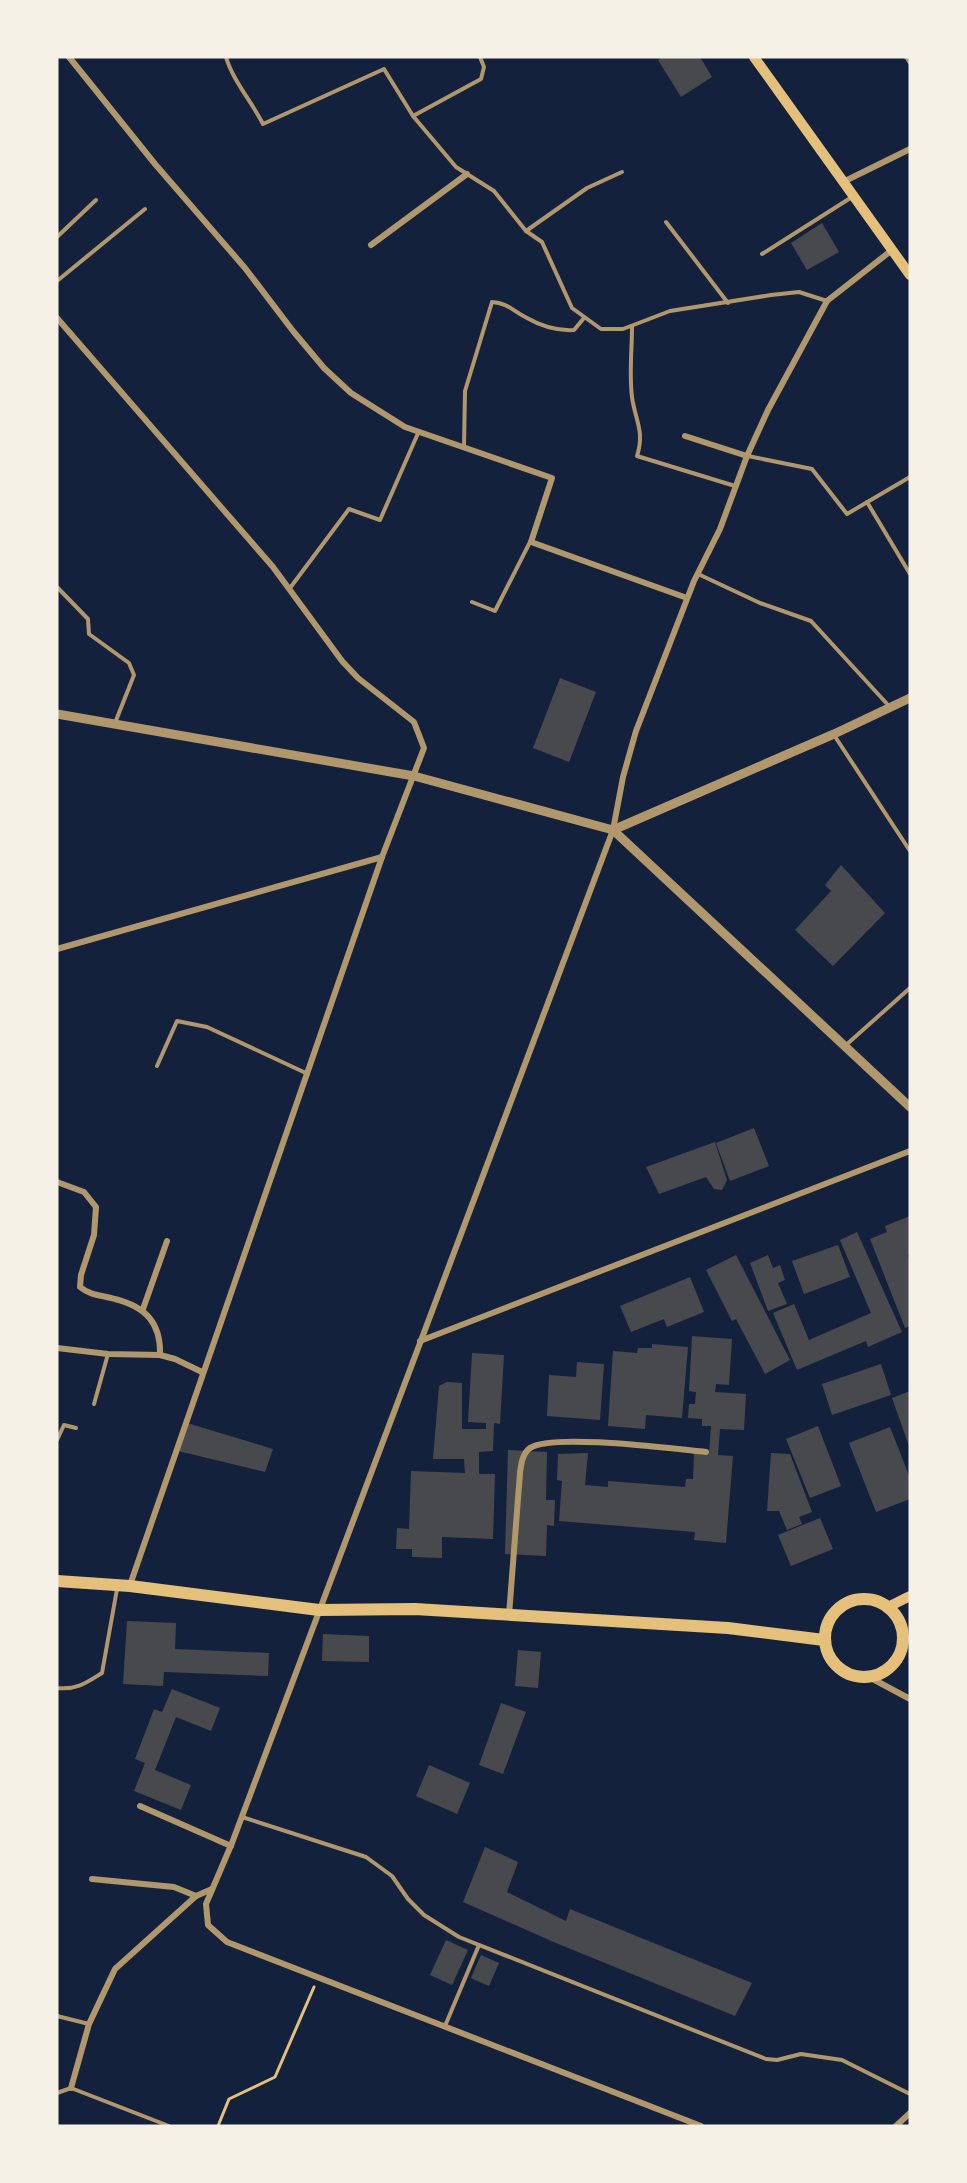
<svg xmlns="http://www.w3.org/2000/svg" width="967" height="2183" font-family="Barlow,sans-serif">
	<rect width="100%" height="100%" fill="#14213d"/>
	<g fill="#48494c">
		<path d="M663 57H700L712 77 681 97 658 60Z"/>
		<path d="M822 223 839 252 807 270 791 243Z"/>
		<path d="M560 678 596 692 569 762 533 748Z"/>
		<path d="M841 865 885 913 833 966 795 930 831 891 825 885Z"/>
		<path d="M754 1128 769 1166 730 1181 716 1143Z"/>
		<path d="M715 1142 727 1180 722 1190 714 1189 706 1177 659 1194 646 1167Z"/>
		<path d="M910 1216V1254L908 1255 910 1261V1326L905 1328 870 1239 887 1232 885 1226Z"/>
		<path d="M857 1232 902 1332 868 1347 866 1341 797 1370 773 1313 794 1304 809 1340 871 1313 840 1240Z"/>
		<path d="M838 1245 850 1277 804 1294 792 1261Z"/>
		<path d="M736 1255 790 1360 765 1374 736 1319 732 1321 706 1270Z"/>
		<path d="M768 1255 773 1268 780 1265 785 1280 778 1283 787 1304 768 1311 750 1263Z"/>
		<path d="M690 1277 704 1312 667 1327 664 1319 631 1332 620 1306Z"/>
		<path d="M692 1336 732 1339 729 1385 716 1384 715 1392 746 1394 744 1430 720 1429 718 1455 733 1456 726 1543 694 1540 695 1532 559 1521 562 1481 557 1480 558 1454 588 1453 585 1485 608 1487V1481L685 1487 686 1479H693L694 1453 709 1454 711 1426H702V1419L688 1418 689 1404H695L696 1392 689 1391Z"/>
		<path d="M652 1344 688 1347 682 1418 646 1415 645 1429 608 1426 613 1351 637 1353 638 1348H652Z"/>
		<path d="M472 1353 504 1355 500 1424 494 1423 493 1451 479 1452V1474H495L493 1539 442 1537V1558L412 1557V1549H396L397 1528 409 1529 411 1471 465 1473 464 1459H433L439 1386 447 1382 462 1383V1429H486V1423L468 1422Z"/>
		<path d="M577 1362 604 1364 600 1420 547 1416 549 1375 576 1377Z"/>
		<path d="M881 1364 891 1395 832 1415 822 1384Z"/>
		<path d="M910 1391V1449L892 1398Z"/>
		<path d="M187 1423 273 1449 265 1472 178 1451Z"/>
		<path d="M818 1426 841 1486 810 1498 786 1439Z"/>
		<path d="M890 1427 910 1478V1499L876 1512 849 1443Z"/>
		<path d="M508 1450 547 1452 546 1500H555L554 1526 547 1525 546 1556 505 1554Z"/>
		<path d="M771 1453 790 1454 812 1512 799 1517 802 1524 787 1530 779 1511H767Z"/>
		<path d="M820 1518 833 1549 791 1566 778 1535Z"/>
		<path d="M127 1621 176 1623 175 1649 269 1653 268 1676 164 1672 163 1686 123 1684Z"/>
		<path d="M323 1634 369 1636V1662L322 1661Z"/>
		<path d="M518 1650 541 1652 538 1688 515 1686Z"/>
		<path d="M172 1689 220 1708 211 1731 176 1717 155 1770 191 1785 181 1810 134 1791 145 1763 135 1759 154 1709 162 1712Z"/>
		<path d="M501 1703 526 1712 503 1774 479 1765Z"/>
		<path d="M429 1765 470 1783 457 1814 416 1796Z"/>
		<path d="M485 1847 518 1862 507 1892 566 1921 570 1909 752 1983 735 2016 556 1943 463 1902Z"/>
		<path d="M446 1940 468 1950 452 1985 430 1975Z"/>
		<path d="M481 1955 499 1963 489 1986 471 1978Z"/>
	</g>
	<g fill="none" stroke-linecap="round" stroke-linejoin="round">
		<path stroke="#e5c07b" stroke-width="3" d="M218 2126 229 2099 275 2077 314 1987"/>
		<g stroke="#b1986c" stroke-width="4">
			<path d="M226 57C233 81 252 102 263 124L384 69 413 116 456 167 494 191 526 231 542 242 572 308 601 329H623L670 311 771 295 799 292 827 301"/>
			<path d="M906 57 910 63"/>
			<path d="M413 116 481 79 484 67 480 57"/>
			<path d="M666 222 728 303"/>
			<path d="M526 231 587 188 622 172"/>
			<path d="M57 237 96 200"/>
			<path d="M762 254 852 197"/>
			<path d="M57 281 145 209"/>
			<path d="M632 327C632 350 629 373 632 397 635 420 645 431 637 456L735 486"/>
			<path d="M464 446 465 391 492 302C508 303 513 311 527 318 541 326 558 331 574 330L584 318"/>
			<path d="M748 456 812 469 847 514 910 477"/>
			<path d="M867 502 910 574"/>
			<path d="M698 574 760 603 811 621 889 706"/>
			<path d="M57 587 88 619 89 634 129 663 134 675 115 723"/>
			<path d="M290 588 349 509 380 520 419 431"/>
			<path d="M472 602 495 611 530 542"/>
			<path d="M834 735 910 851"/>
			<path d="M846 1045 910 988"/>
			<path d="M157 1066 177 1021 207 1027 308 1074"/>
			<path d="M94 1404 108 1354"/>
			<path d="M57 1440 64 1425 76 1428"/>
			<path d="M57 1688C77 1690 86 1683 102 1673L117 1589"/>
			<path d="M242 1817 366 1857 392 1876 408 1899 424 1915 459 1937 766 2059 777 2060 801 2054 842 2060 910 2094"/>
			<path d="M57 2016 89 2024"/>
			<path d="M445 2026 479 1945"/>
			<path d="M57 2093 71 2088 169 2126"/>
		</g>
		<g stroke="#b1986c" stroke-width="6">
			<path d="M69 57 155 164 245 268 293 331 324 368 351 393 405 427 552 478 531 542 687 598"/>
			<path d="M843 182 910 149"/>
			<path d="M371 245 467 174"/>
			<path d="M57 318 273 567 342 661 358 678 414 722 424 748 382 857 130 1585"/>
			<path d="M685 436 747 456"/>
			<path d="M57 949 382 857"/>
			<path d="M57 1182 84 1192 96 1207 94 1235 81 1275 80 1287C91 1296 102 1295 115 1299 146 1307 161 1323 160 1355"/>
			<path d="M143 1309 167 1241"/>
			<path d="M420 1341 910 1151"/>
			<path d="M57 1348 108 1354 160 1355 175 1359 202 1372"/>
			<path d="M509 1615 520 1473C521 1465 522 1454 530 1448 552 1433 674 1449 706 1452"/>
			<path d="M869 1677 910 1699"/>
			<path d="M140 1806 231 1846"/>
			<path d="M92 1879 174 1887 196 1896"/>
			<path d="M71 2088 89 2024 115 1969 196 1896 212 1889"/>
			<path d="M701 2126 227 1942 208 1925 206 1904 232 1843 613 830 623 777 636 731 694 581 720 529 747 456 768 410 827 301 892 250"/>
			<path d="M896 2126 910 2113"/>
		</g>
		<g stroke="#b1986c" stroke-width="9">
			<path d="M57 714 414 776 613 830 910 1107"/>
			<path d="M613 830 834 734 910 698"/>
		</g>
		<g stroke="#e5c07b" stroke-width="10">
			<path d="M754 57 910 275"/>
			<path d="M888 1607 910 1596"/>
		</g>
		<g stroke="#e5c07b" stroke-width="12">
			<path d="M57 1581 130 1586 319 1610 415 1609 728 1628 824 1640"/>
			<circle cx="864" cy="1638" r="39"/>
		</g>
	</g>
	<rect width="967" height="2183" fill="none" stroke="#f6f1e7" stroke-width="117"/>
</svg>
